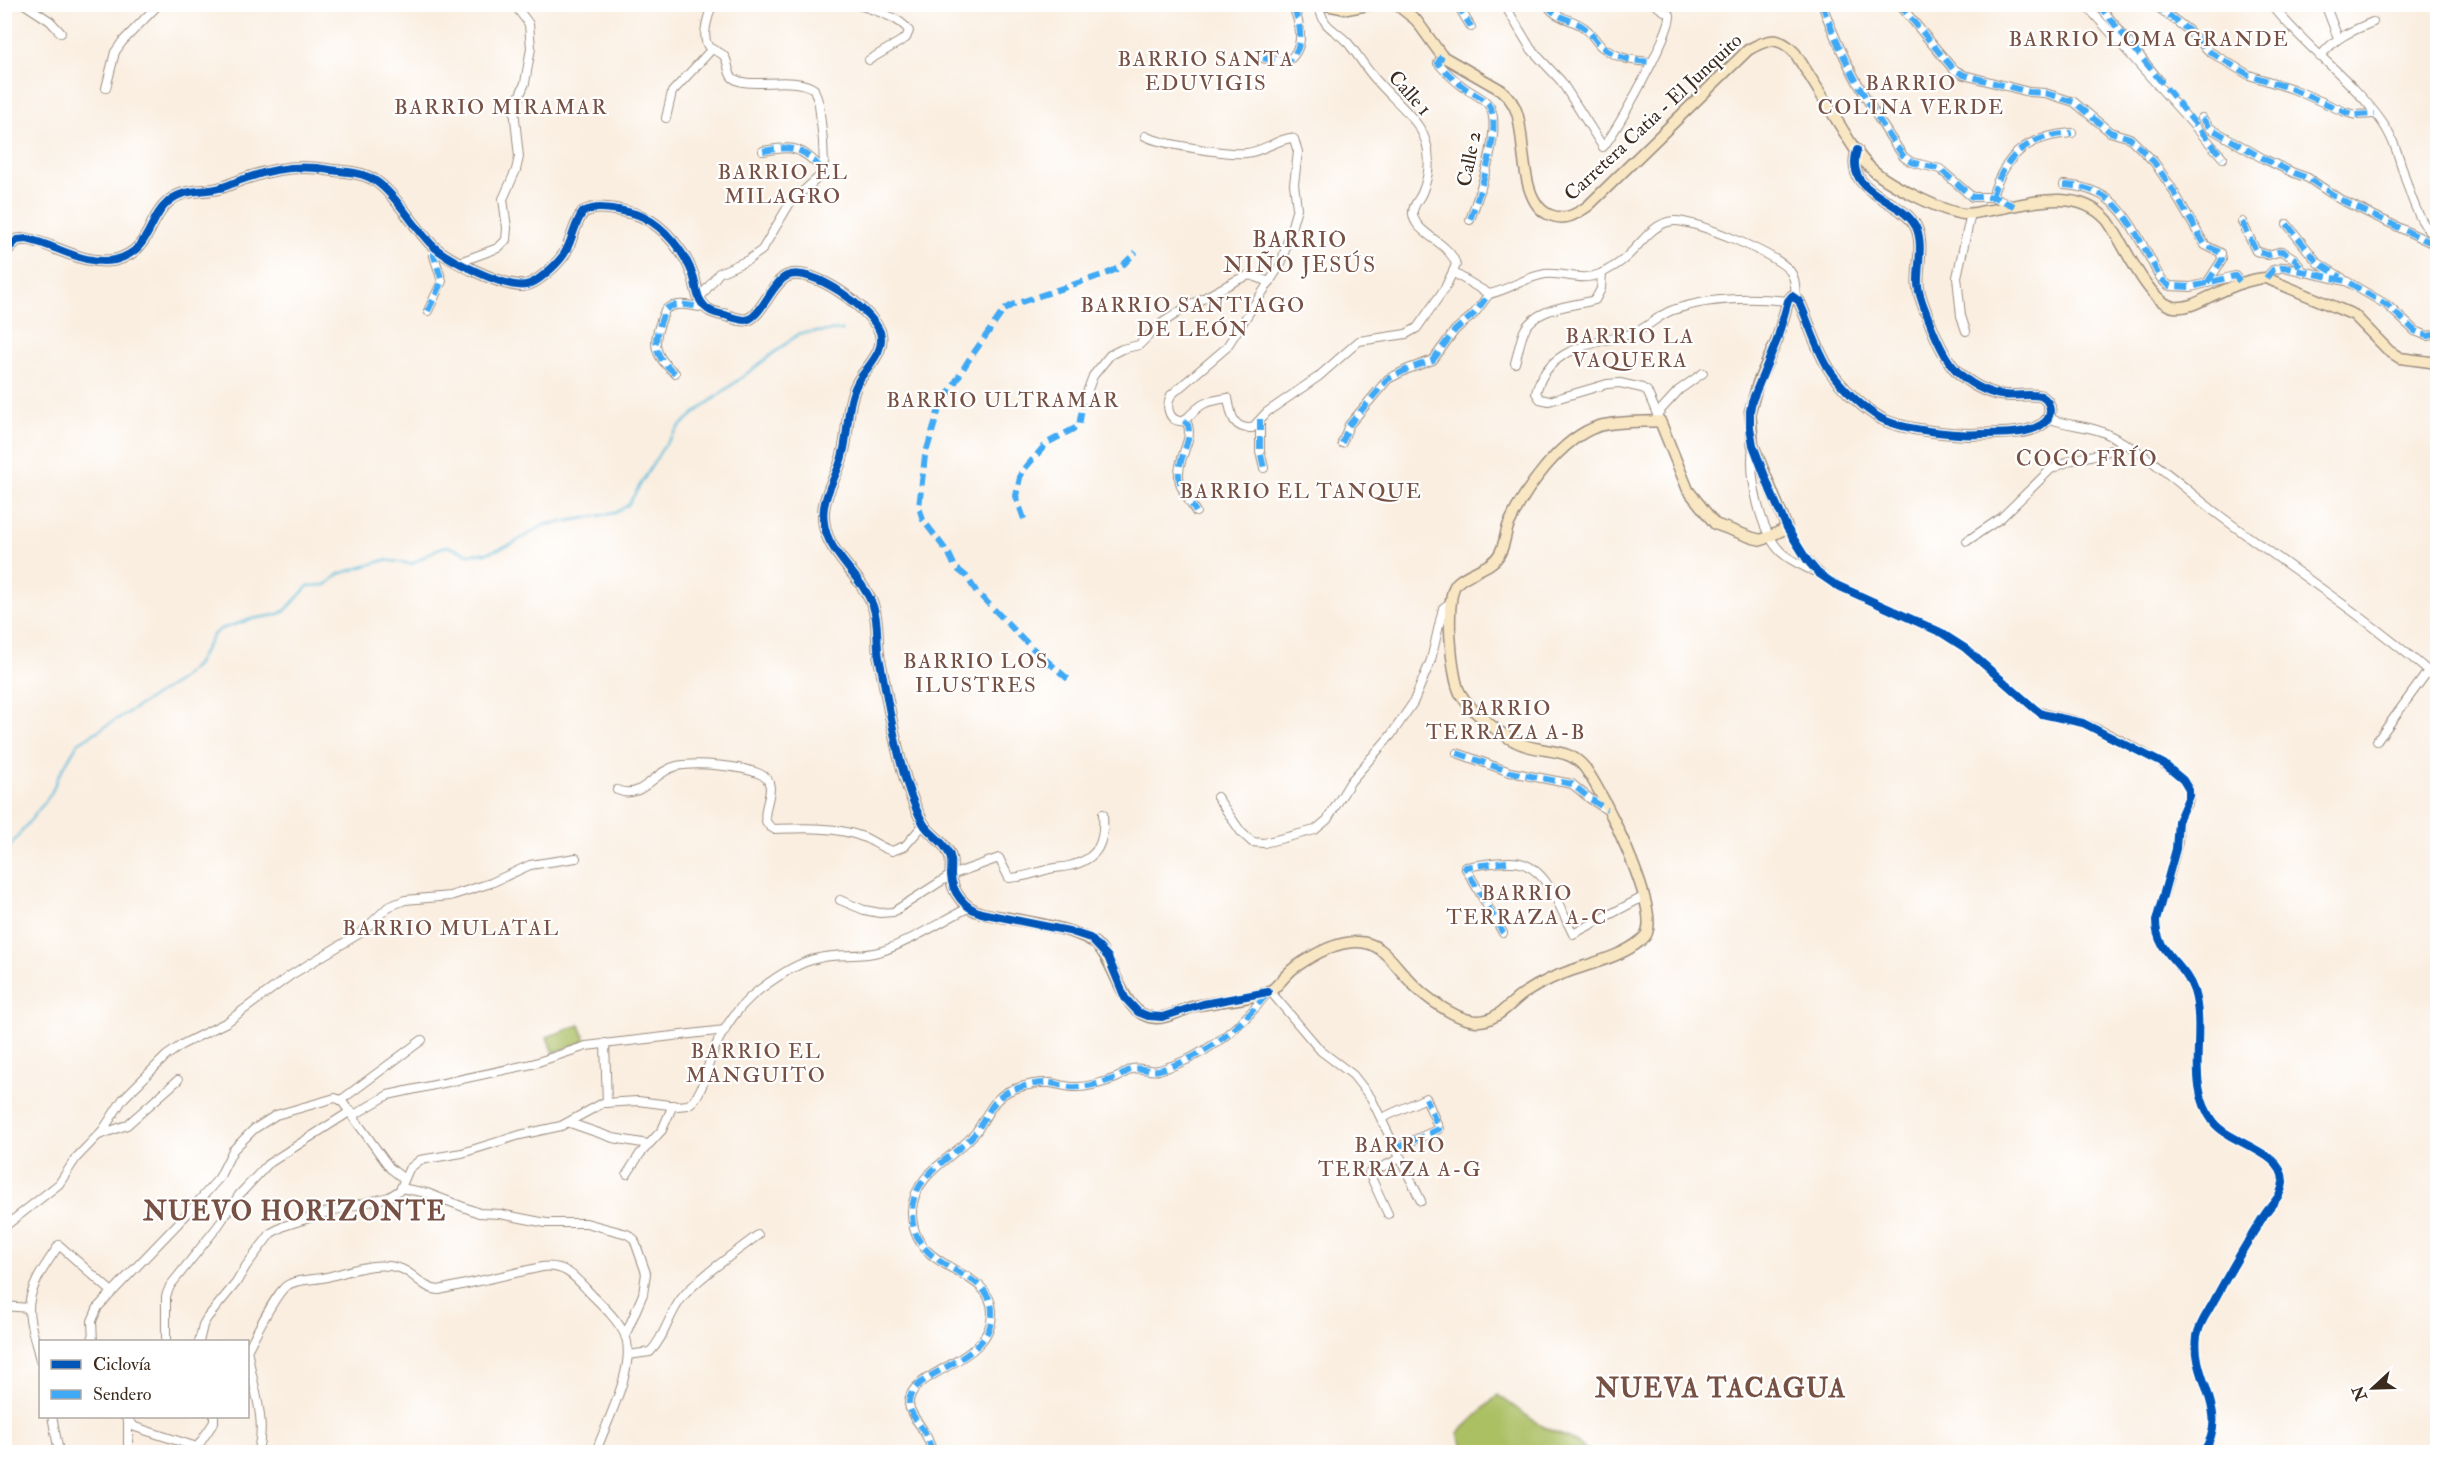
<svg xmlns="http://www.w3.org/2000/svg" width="2442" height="1457" font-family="'IM FELL Double Pica',serif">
	<rect width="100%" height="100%" fill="#fff"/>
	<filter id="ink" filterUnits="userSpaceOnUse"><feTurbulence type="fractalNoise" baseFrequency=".0167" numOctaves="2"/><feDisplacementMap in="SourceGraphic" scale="12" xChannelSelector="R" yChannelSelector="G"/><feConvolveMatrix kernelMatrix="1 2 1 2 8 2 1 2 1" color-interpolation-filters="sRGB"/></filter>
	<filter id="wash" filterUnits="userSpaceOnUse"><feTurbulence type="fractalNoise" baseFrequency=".008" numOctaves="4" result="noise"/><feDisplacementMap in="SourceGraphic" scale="24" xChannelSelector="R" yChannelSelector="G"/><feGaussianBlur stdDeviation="1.35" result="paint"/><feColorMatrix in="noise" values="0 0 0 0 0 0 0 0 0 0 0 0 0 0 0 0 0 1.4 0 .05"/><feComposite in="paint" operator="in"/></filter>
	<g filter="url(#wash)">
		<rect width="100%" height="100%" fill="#faeee0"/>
		<g fill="#abbf63" stroke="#737440" stroke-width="1.5">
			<path d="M580 1025 586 1041 553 1053 547 1037Z"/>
			<path d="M1498 1395 1540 1425 1577 1442 1588 1452H1465L1458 1433Z"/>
		</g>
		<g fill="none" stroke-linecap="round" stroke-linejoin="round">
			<path stroke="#5cbbda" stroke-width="2" d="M4 854 51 794 58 777 78 743 179 681 196 665 214 634 221 629 252 619 276 615 286 610 308 586 326 585 339 574 385 560 412 564 437 549 447 546 469 554 487 553 512 544 544 525 615 513 628 505 662 449 679 427 695 413 800 333 843 330"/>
		</g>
	</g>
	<g filter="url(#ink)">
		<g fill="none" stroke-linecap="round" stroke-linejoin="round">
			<g stroke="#9a8c7f" stroke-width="10">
				<g id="street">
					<path d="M24 4 50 21 61 33"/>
					<path d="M855 4C869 8 901 17 909 31L906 38 869 60"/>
					<path d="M1457 4 1471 27"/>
					<path d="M1504 4 1531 49 1561 81 1603 147C1616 133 1672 31 1670 15L1654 4"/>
					<path d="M1547 4C1555 20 1574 18 1586 29 1592 34 1596 42 1602 47 1618 59 1634 61 1652 62"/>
					<path d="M1822 4C1842 60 1870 109 1904 157L1911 162 1940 169 1972 197H1994L2014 206"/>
					<path d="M1899 4 1953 69 1964 75 2029 92 2045 93 2074 102 2110 132 2130 138 2154 162 2171 187 2205 245 2221 253 2222 260 2207 283"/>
					<path d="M2085 4 2223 158"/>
					<path d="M2098 4 2159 80"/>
					<path d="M2154 4 2188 30 2210 52 2249 75 2293 89 2345 112 2356 115 2375 114"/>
					<path d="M2271 4C2305 48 2353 79 2384 125 2402 153 2404 186 2419 215 2423 225 2431 233 2438 241"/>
					<path d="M2325 4 2338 38"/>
					<path d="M1442 56 1438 63C1445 71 1453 79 1461 85 1469 92 1481 96 1488 104 1505 125 1478 197 1470 220"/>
					<path d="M2320 57C2334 38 2351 31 2373 22"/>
					<path d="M1263 58 1285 63C1307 49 1301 25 1292 4"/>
					<path d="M106 88 115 52 122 42 159 4"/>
					<path d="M666 118 672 92 712 49"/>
					<path d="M2202 118 2210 128 2264 159 2294 173 2308 178 2341 200 2438 246"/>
					<path d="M1145 136C1160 144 1229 155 1246 153 1261 152 1275 141 1290 138L1294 139 1298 152 1294 184 1297 208 1281 264 1226 348 1171 395C1165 407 1169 423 1184 421 1202 403 1202 402 1228 398 1231 414 1232 429 1252 428L1267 412 1318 377 1359 341 1406 334 1417 328 1445 288 1456 265C1450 242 1415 234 1413 214 1412 206 1419 200 1422 193 1431 172 1432 147 1419 127 1408 110 1392 98 1379 83 1367 71 1359 56 1348 43 1332 26 1325 31 1318 4"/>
					<path d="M763 151C794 146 800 146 823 170"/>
					<path d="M2064 185C2116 188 2128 219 2151 260 2156 270 2160 281 2170 286L2191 287 2235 276 2242 284"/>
					<path d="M1992 197C2005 154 2028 136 2072 133"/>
					<path d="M2242 222 2256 251 2268 255 2282 251 2295 259 2303 272"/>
					<path d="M2287 224 2318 263 2342 278"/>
					<path d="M457 263 498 248 506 240 507 228 503 199 516 170 519 157 514 109 525 83 531 48 529 24 514 4"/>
					<path d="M1454 273 1489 294C1509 290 1525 277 1545 274 1564 272 1581 282 1600 274 1608 270 1617 265 1623 260 1639 247 1652 223 1673 221 1693 219 1778 255 1790 271 1796 278 1795 288 1796 297"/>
					<path d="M2266 278 2273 270 2284 267 2346 281 2387 305 2415 331 2428 336 2438 334"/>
					<path d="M699 299 719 273 748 260 762 250 790 203 821 175 824 166 823 141 819 104 814 89C793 74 745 91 732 77 727 71 729 62 724 56 720 51 712 51 708 46 701 35 709 15 712 4"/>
					<path d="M428 311 442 281 434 256V247"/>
					<path d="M1966 331 1961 316 1957 277 1971 213"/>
					<path d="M1515 363C1518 353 1520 341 1524 331 1535 307 1574 306 1595 300L1601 289 1602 273"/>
					<path d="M675 373C649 352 654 339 665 310 675 301 693 306 705 308"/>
					<path d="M1083 403 1093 376 1110 355 1122 349 1139 345 1162 323 1182 310 1237 280 1250 275 1270 282"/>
					<path d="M1657 414 1679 390 1703 373"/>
					<path d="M2048 418C2066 426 2088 425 2105 433 2149 453 2185 490 2223 518 2292 569 2363 615 2428 671L2377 741"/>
					<path d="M1184 421 1188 425C1193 441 1177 459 1179 477 1180 489 1190 502 1196 512"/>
					<path d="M1260 421V451L1264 468"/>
					<path d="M1660 421 1647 391 1642 388 1620 383 1607 384 1549 401 1540 399 1536 393C1548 345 1595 345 1633 333 1648 328 1658 315 1673 310 1708 298 1751 297 1788 301"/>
					<path d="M1342 443 1349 425 1388 379 1408 369 1433 360 1455 330 1474 314 1489 294"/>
					<path d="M1753 446C1749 476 1759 530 1781 552 1789 560 1803 566 1813 571"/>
					<path d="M1787 528C1802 552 1810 568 1834 584L1940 632 1965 648 2035 709C2050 718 2067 717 2083 723 2103 730 2185 770 2189 790 2192 802 2182 809 2179 819 2177 826 2179 835 2178 842 2173 869 2163 895 2156 921 2156 954 2185 963 2194 991 2207 1034 2184 1084 2214 1123 2231 1144 2284 1152 2283 1182 2282 1197 2270 1205 2263 1217 2246 1244 2230 1271 2215 1299 2209 1311 2199 1323 2197 1336 2191 1380 2232 1411 2203 1452"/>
					<path d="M1967 541 2001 518 2051 469 2072 460 2103 453 2124 445"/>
					<path d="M1457 753 1510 772 1572 784 1589 798 1607 810"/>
					<path d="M617 790C643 801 653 771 677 766 697 762 742 766 760 774 786 786 750 818 774 829 802 828 836 826 863 837 873 841 882 848 892 851L905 846 924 824"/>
					<path d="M1217 797 1241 832 1252 842 1264 843 1315 830 1327 820 1351 781 1391 735 1413 703 1431 660 1443 608 1451 602"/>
					<path d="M840 900 864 910 880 913 893 912 951 875 999 858 1009 878C1026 877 1031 874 1046 870 1053 867 1061 868 1069 866 1099 859 1105 842 1103 814"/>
					<path d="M1503 933 1465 867C1480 865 1497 861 1512 862 1546 862 1560 909 1573 934L1643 897"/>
					<path d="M1270 991 1321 1051 1353 1075 1371 1098 1421 1201"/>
					<path d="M605 1043 607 1103"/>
					<path d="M341 1100 422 1040"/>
					<path d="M354 1115 388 1095 532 1064 586 1046 725 1030"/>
					<path d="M1382 1118 1426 1098 1439 1129 1396 1148"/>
					<path d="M570 1123 613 1138 648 1144"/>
					<path d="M99 1135 127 1125 178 1080"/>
					<path d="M627 1174 640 1154 662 1130 673 1105"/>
					<path d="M401 1188 427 1193 479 1213 500 1214 546 1223H586L627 1234 634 1239 646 1273 643 1294 625 1336"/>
					<path d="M1388 1214 1369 1173 1401 1158"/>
					<path d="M4 1227 59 1184 76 1158 103 1130 123 1099 166 1056 183 1044 227 1022 291 975 362 932 388 907 405 900 450 896 491 883 530 865 576 858"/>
					<path d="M4 1306 29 1308"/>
					<path d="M93 1342 92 1321 98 1307 189 1212 219 1178 233 1150 254 1129 276 1115 335 1098 341 1100 390 1168 404 1179"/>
					<path d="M166 1342V1296L170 1286 218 1226 239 1195 268 1164 351 1111"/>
					<path d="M199 1342 203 1325 207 1318 236 1283 246 1266 271 1233 284 1226 331 1211 389 1197 400 1190 409 1169 420 1160 462 1153 520 1135 561 1126 603 1103 638 1101 677 1106 688 1105C704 1095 706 1068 713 1052 723 1029 738 1006 759 990 776 977 798 962 819 958 840 953 861 958 882 951 912 941 940 922 968 908"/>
					<path d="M248 1349C256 1334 274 1296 286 1286 296 1279 311 1280 322 1278 347 1273 374 1260 399 1268 414 1272 422 1289 439 1290L542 1267C566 1264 576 1278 591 1294 603 1306 616 1318 624 1333 639 1363 606 1422 596 1452"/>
					<path d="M248 1354C252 1384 268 1422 257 1452"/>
					<path d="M628 1355 650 1352C665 1337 668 1316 681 1299 696 1279 736 1252 758 1235"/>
					<path d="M40 1361C37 1344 29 1326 29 1309 29 1286 47 1263 59 1245L112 1292"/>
					<path d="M52 1416 59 1452"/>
					<path d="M124 1416 135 1427 197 1447"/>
					<path d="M128 1422V1452"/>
					<path d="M4 1440 7 1452"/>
					<path d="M194 1452 214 1422V1416"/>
					<path d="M933 1452C930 1445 928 1438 924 1432 919 1422 910 1415 909 1404 907 1369 994 1365 992 1311 990 1265 911 1275 912 1211 913 1173 956 1157 976 1132 988 1115 993 1096 1014 1089 1024 1086 1039 1082 1050 1083 1059 1084 1068 1088 1077 1087 1089 1087 1105 1082 1116 1078 1122 1076 1126 1071 1132 1069 1141 1067 1150 1072 1159 1070 1202 1059 1242 1027 1268 992"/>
				</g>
			</g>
			<g stroke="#9a8c7f" stroke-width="13">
				<g id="secondary">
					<path d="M1320 4 1347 9 1373 4"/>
					<path d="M1396 4 1416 20 1442 56 1501 90C1509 97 1514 103 1517 113 1526 141 1519 203 1550 215 1565 221 1575 215 1588 206L1748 50C1767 39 1778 35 1795 53 1809 75 1823 97 1836 119 1847 136 1858 158 1874 171 1890 185 1943 212 1964 214 1973 214 1982 211 1991 210 2031 203 2077 187 2107 220 2123 241 2148 303 2174 307 2186 309 2199 302 2209 297 2227 289 2246 279 2266 278L2354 315 2389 351 2400 358 2438 363"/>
					<path d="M4 253 17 240 27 239C56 245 84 266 115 260 151 251 147 220 168 202 183 188 202 193 220 188 230 185 239 180 250 177 276 168 303 165 330 170 345 172 362 172 374 180 394 192 414 227 432 245 446 259 506 289 526 285 537 283 555 266 562 257 572 245 573 225 583 212 595 206 606 208 618 210 627 212 636 213 643 217 665 227 685 253 693 275 696 283 696 292 700 300 706 311 714 313 725 315 731 317 739 320 745 320 761 319 771 283 787 276 812 265 871 309 880 332 886 352 866 367 858 382 846 403 849 431 843 453 839 472 827 488 824 507 818 550 859 569 873 606 879 622 876 640 879 657 890 708 898 777 923 823 929 834 941 839 947 850 953 858 951 866 951 875 952 893 965 908 981 913 1008 919 1079 927 1097 945 1118 966 1121 1016 1156 1018 1168 1018 1180 1011 1192 1007 1211 1001 1260 999 1273 989 1280 983 1286 974 1294 968 1311 956 1335 942 1356 942 1382 941 1393 964 1409 980 1423 996 1458 1022 1479 1021 1497 1021 1510 1003 1523 994 1532 988 1541 983 1550 979 1576 966 1618 960 1640 941 1645 937 1647 935 1648 929 1654 898 1604 794 1585 768 1570 748 1546 753 1524 745 1505 739 1470 711 1460 693 1451 676 1444 596 1457 583 1469 571 1492 569 1500 553 1505 544 1505 533 1509 524 1525 489 1561 438 1599 426 1618 421 1640 422 1660 421L1688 490 1715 524 1753 538 1762 540 1787 528 1753 445 1750 411 1758 383 1777 340 1788 301 1792 296 1799 301C1810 325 1817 352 1831 372 1843 389 1864 409 1882 419 1904 430 1958 436 1982 434 2000 433 2025 435 2041 425 2053 418 2053 403 2041 396 2026 393 2012 398 1996 394 1956 382 1943 357 1929 320 1925 309 1919 297 1918 285 1917 267 1924 244 1916 227 1901 197 1843 195 1857 150"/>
				</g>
			</g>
			<use href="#street" stroke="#fff" stroke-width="8"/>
			<use href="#secondary" stroke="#f9e7c3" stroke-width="10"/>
			<g stroke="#3fa9f5" stroke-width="6" stroke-dasharray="12 6" stroke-linecap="butt">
				<path d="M1457 4 1471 27"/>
				<path d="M1547 4C1555 20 1574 18 1586 29 1592 34 1596 42 1602 47 1618 59 1634 61 1652 62"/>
				<path d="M1822 4C1842 60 1870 109 1904 157L1911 162 1940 169 1972 197H1994L2014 206"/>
				<path d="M1899 4 1953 69 1964 75 2029 92 2045 93 2074 102 2110 132 2130 138 2154 162 2171 187 2205 245 2221 253 2222 260 2207 283"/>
				<path d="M2098 4 2223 158"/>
				<path d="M2154 4 2188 30 2210 52 2249 75 2293 89 2345 112 2356 115 2375 114"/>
				<path d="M1442 56 1438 63C1445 71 1453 79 1461 85 1469 92 1481 96 1488 104 1505 125 1478 197 1470 220"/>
				<path d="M1263 58 1285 63C1307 49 1301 25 1292 4"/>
				<path d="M2202 118 2210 128 2264 159 2294 173 2308 178 2341 200 2438 246"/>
				<path d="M763 151C794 146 800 146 823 170"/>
				<path d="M2064 185C2116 188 2128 219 2151 260 2156 270 2160 281 2170 286L2191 287 2235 276 2242 284"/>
				<path d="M1992 197C2005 154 2028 136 2072 133"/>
				<path d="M2242 222 2256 251 2268 255 2282 251 2295 259 2303 272"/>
				<path d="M2287 224 2318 263 2341 277"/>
				<path d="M2266 278 2273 270 2284 267 2346 281 2387 305 2415 331 2428 336 2438 334"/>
				<path d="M428 311 442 281 434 256V247"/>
				<path d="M675 373C649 352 654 339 665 310 675 301 693 306 705 308"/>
				<path d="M1260 419V451L1264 468"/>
				<path d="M1184 421 1188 425C1193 441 1177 459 1179 477 1180 489 1190 502 1196 512"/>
				<path d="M1342 443 1349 425 1388 379 1408 369 1433 360 1455 330 1474 314 1489 294"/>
				<path d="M1024 519 1016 496 1021 473 1047 443 1079 426 1083 403"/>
				<path d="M1068 679 1031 647 976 591 966 576 955 567 949 554 923 520 919 507 925 456 939 409 968 361 1004 310 1012 305 1108 273 1121 267 1136 252"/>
				<path d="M1457 753 1510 772 1572 784 1589 798 1607 810"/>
				<path d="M1503 933 1465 867 1507 862"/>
				<path d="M1396 1148 1439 1129 1426 1098"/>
				<path d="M933 1452C930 1445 928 1438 924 1432 919 1422 910 1415 909 1404 907 1369 994 1365 992 1311 990 1265 911 1275 912 1211 913 1173 956 1157 976 1132 988 1115 993 1096 1014 1089 1024 1086 1039 1082 1050 1083 1059 1084 1068 1088 1077 1087 1089 1087 1105 1082 1116 1078 1122 1076 1126 1071 1132 1069 1141 1067 1150 1072 1159 1070 1202 1059 1242 1027 1268 992"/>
			</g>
			<g stroke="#fff" stroke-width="11">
				<g id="cycleway">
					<path d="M1857 150C1843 195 1901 197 1916 227 1924 244 1917 267 1918 285 1919 297 1925 309 1929 320 1943 357 1956 382 1996 394 2012 398 2026 393 2041 396 2053 403 2053 418 2041 425 2025 435 2000 433 1982 434 1958 436 1904 430 1882 419 1864 409 1843 389 1831 372 1817 352 1810 325 1799 301L1792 296 1788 301 1777 340 1752 401 1750 411V427L1753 445 1771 492 1787 528 1807 560 1818 573 1834 584 1940 632 1965 648 2035 709 2042 714 2083 723 2164 764 2183 780 2189 790V796L2178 821 2176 849 2156 921C2156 954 2185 963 2194 991 2207 1034 2184 1084 2214 1123 2231 1144 2284 1152 2283 1182 2282 1197 2270 1205 2263 1217 2246 1244 2230 1271 2215 1299 2209 1311 2199 1323 2197 1336 2191 1380 2232 1411 2203 1452"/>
					<path d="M4 253 17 240 27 239C56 245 84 266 115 260 151 251 147 220 168 202 183 188 202 193 220 188 230 185 239 180 250 177 276 168 303 165 330 170 345 172 362 172 374 180 394 192 414 227 432 245 446 259 506 289 526 285 537 283 555 266 562 257 572 245 573 225 583 212 595 206 606 208 618 210 627 212 636 213 643 217 665 227 685 253 693 275 696 283 696 292 700 300 706 311 714 313 725 315 731 317 739 320 745 320 761 319 771 283 787 276 812 265 871 309 880 332 886 352 866 367 858 382 846 403 849 431 843 453 839 472 827 488 824 507 818 550 859 569 873 606 879 622 876 640 879 657 890 708 898 777 923 823 929 834 941 839 947 850 953 858 951 866 951 875 952 893 965 908 981 913L1069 931 1090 938 1108 957 1125 998 1138 1012 1148 1016 1162 1017 1203 1004 1268 992"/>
				</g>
			</g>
			<use href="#cycleway" stroke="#0057b8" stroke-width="8"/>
		</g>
	</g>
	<g text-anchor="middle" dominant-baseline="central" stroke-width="4.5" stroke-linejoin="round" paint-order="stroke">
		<g font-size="20" fill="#3b2a1e" stroke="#fff">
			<text transform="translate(1410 93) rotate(48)">Calle 1</text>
			<text transform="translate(1653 117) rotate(-43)">Carretera Catia - El Junquito</text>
			<text transform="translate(1469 159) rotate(-79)">Calle 2</text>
		</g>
		<g font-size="21" letter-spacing="1.5" fill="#775044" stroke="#fff">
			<text x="2149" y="39">BARRIO LOMA GRANDE</text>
			<text x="1206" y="59">BARRIO SANTA<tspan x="1206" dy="24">EDUVIGIS</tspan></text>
			<text x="1911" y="83">BARRIO<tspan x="1911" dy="24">COLINA VERDE</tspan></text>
			<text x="501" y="107">BARRIO MIRAMAR</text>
			<text x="783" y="172">BARRIO EL<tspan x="783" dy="24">MILAGRO</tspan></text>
			<text x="1193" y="305">BARRIO SANTIAGO<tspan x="1193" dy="24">DE LEÓN</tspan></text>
			<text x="1630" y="336">BARRIO LA<tspan x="1630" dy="24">VAQUERA</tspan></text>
			<text x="1003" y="400">BARRIO ULTRAMAR</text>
			<text x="1301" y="491">BARRIO EL TANQUE</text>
			<text x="976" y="661">BARRIO LOS<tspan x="976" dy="24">ILUSTRES</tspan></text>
			<text x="1506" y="708">BARRIO<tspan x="1506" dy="24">TERRAZA A-B</tspan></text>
			<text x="1527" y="893">BARRIO<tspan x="1527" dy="24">TERRAZA A-C</tspan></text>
			<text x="451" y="928">BARRIO MULATAL</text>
			<text x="756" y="1051">BARRIO EL<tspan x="756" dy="24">MANGUITO</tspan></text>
			<text x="1400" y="1145">BARRIO<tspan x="1400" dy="24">TERRAZA A-G</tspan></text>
		</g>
		<g font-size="22" letter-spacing="1.5" fill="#775044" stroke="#fff">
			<text x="1300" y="240">BARRIO<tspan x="1300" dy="25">NIÑO JESÚS</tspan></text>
			<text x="2087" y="459">COCO FRÍO</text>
		</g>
		<g font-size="26" font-weight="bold" letter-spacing="1.5" fill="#775044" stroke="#fff">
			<text x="295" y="1212">NUEVO HORIZONTE</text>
			<text x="1721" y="1389">NUEVA TACAGUA</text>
		</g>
	</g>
	<rect width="2442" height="1457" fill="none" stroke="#fff" stroke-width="24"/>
	<rect x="39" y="1340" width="210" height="78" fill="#ffffff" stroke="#b1aaa5" stroke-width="1.5"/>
	<rect x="51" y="1360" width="30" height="9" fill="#0057b8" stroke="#b1aaa5" stroke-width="1.5"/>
	<text x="93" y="1370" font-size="18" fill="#3b2a1e">Ciclovía</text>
	<rect x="51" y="1390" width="30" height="9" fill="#3fa9f5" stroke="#b1aaa5" stroke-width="1.5"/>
	<text x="93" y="1400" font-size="18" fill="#3b2a1e">Sendero</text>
	<g transform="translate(2373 1388) rotate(248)" stroke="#ffffff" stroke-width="4.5" paint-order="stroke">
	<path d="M0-4.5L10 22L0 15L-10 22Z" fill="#3b2a1e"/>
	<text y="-9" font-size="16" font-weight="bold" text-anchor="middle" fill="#3b2a1e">N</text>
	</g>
</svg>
